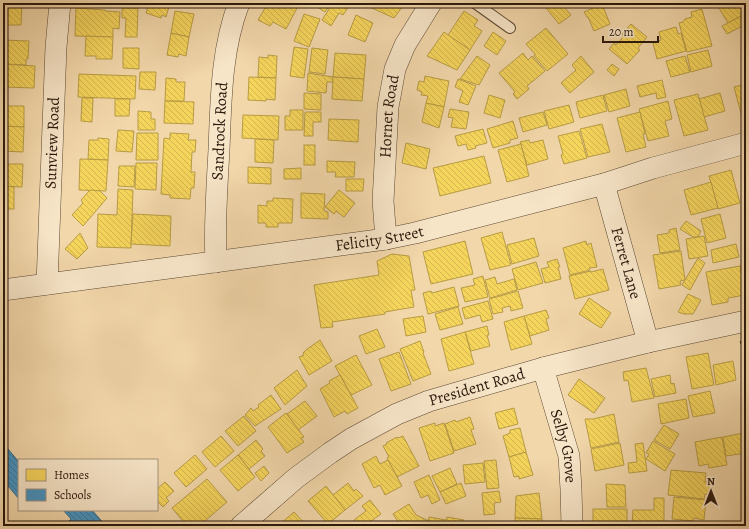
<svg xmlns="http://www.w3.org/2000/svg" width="749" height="529" font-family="Alegreya,serif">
	<defs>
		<pattern id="homes-back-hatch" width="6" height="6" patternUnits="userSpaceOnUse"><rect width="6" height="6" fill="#f6d55c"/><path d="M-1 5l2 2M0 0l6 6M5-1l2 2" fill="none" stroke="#d3b64f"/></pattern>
		<pattern id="schools-back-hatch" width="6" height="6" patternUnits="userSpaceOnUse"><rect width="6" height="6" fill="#4393c3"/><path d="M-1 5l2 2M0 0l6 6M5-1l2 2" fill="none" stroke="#38779d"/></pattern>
	</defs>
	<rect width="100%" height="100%" fill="#f2d7aa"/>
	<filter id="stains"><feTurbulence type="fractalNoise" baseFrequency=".005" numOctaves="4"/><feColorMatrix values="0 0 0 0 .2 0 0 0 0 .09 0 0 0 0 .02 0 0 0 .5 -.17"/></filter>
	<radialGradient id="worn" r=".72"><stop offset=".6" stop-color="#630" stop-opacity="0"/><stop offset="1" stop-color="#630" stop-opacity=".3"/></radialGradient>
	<g fill="url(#homes-back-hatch)" stroke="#b89c44">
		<path d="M3 3H22L21 25H3Z"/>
		<path d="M149 3H170L166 17 162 15 161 18 146 13Z"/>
		<path d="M268 3H288L297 8 286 29 273 22 270 26 258 20Z"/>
		<path d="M316 3H331L325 12 314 5Z"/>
		<path d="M333 3H344L349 6 343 15 339 13 331 26 322 20Z"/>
		<path d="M364 3H405L394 18 363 4Z"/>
		<path d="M552 3H565L566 5 564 7 571 15 559 24 546 8Z"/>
		<path d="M716 3H739L745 14 728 23Z"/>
		<path d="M741 3H746V13Z"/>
		<path d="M602 4 610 24 594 31 588 17H587L584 12Z"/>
		<path d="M76 8 105 10V11L120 12 119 29 113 28V37L75 36Z"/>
		<path d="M122 8H138L137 37H125L126 18H122Z"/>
		<path d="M702 9 712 46 687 52 679 23 683 22 685 19 692 17 691 12Z"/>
		<path d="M175 11 194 14 189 37 171 33Z"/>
		<path d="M464 11 478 20 474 26 482 31 470 50 448 35Z"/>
		<path d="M304 14 320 19 309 47 294 41Z"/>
		<path d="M745 14 746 24 727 34 722 26Z"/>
		<path d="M356 15 373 23 365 42 348 35Z"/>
		<path d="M631 24 647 37 638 48 640 50 627 64 609 49 614 43 616 45 623 37 622 34Z"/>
		<path d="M676 27 678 34 681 33 686 51 657 59 653 43 661 40 659 32Z"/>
		<path d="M546 28 568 54 547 71 534 56 535 54 526 44Z"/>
		<path d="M444 32 470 50 457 70 427 56Z"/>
		<path d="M493 32 506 41 497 55 484 46Z"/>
		<path d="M171 33 189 37 186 56 179 54 178 57 167 55Z"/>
		<path d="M86 36 113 37 112 59H96V56H85Z"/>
		<path d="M3 40 29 41 28 59H26V65L3 64Z"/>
		<path d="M294 47 308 49 304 78 290 76Z"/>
		<path d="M123 48H139V69L123 68Z"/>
		<path d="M312 48 328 50 325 74 309 72Z"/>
		<path d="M708 50 712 66 691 72 687 55Z"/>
		<path d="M335 53 366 55 364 79 333 77Z"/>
		<path d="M523 53 528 60 532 56 545 71 527 86 529 89 517 99 513 94 515 92 499 73Z"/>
		<path d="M268 55 277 56 276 78 258 77 259 57 268 58Z"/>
		<path d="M477 56 490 65 479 85 460 79Z"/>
		<path d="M581 56 594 72 570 93 561 83 576 70 572 65Z"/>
		<path d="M685 56 690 72 671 77 666 61Z"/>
		<path d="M3 64 35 66 34 88 3 87Z"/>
		<path d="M612 64 619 69 614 76 607 70Z"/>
		<path d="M140 72H156L155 90 139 89Z"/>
		<path d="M308 73 333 77V82H327L326 93 307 91Z"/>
		<path d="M79 74 136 76 135 99 78 97Z"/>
		<path d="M425 76 449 81 444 107 426 103 428 96 421 95 422 92 417 90 419 81 424 82Z"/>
		<path d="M249 77 276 78 275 100 266 99V101L248 100Z"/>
		<path d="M333 77 364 79 362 101 332 99Z"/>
		<path d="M166 78 176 79V82H185L184 101H165Z"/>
		<path d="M458 79 476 86 468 105 459 102 463 91 455 87Z"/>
		<path d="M662 80 666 97 657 99 656 93 640 97 637 86Z"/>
		<path d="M746 84V120L743 121 734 87Z"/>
		<path d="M626 89 630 106 609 112 604 95Z"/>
		<path d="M304 93 321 94V110L304 109Z"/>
		<path d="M720 93 725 111 704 117 699 99Z"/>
		<path d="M698 94 708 130 684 136 674 100Z"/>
		<path d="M489 95 505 100 500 118 484 113Z"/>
		<path d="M603 95 607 111 580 118 576 102Z"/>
		<path d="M82 98H93L92 122 81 121Z"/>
		<path d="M115 99H130L129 116H115Z"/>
		<path d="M165 101 194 102 193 124 164 123Z"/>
		<path d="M668 101 672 119 665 121 669 136 648 141 639 109Z"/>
		<path d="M426 103 444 107 439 128 422 122Z"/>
		<path d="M569 105 574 122 549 129 544 111Z"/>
		<path d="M3 106H24V127L3 126Z"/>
		<path d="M450 109 469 112 466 129 451 127 453 118 448 117Z"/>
		<path d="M290 110H303V130H285V116H290Z"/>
		<path d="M138 111 151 112V119H155V130H138Z"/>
		<path d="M305 112H321V122H313V136H304Z"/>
		<path d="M543 112 547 125 523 132 519 118Z"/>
		<path d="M640 112 645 134H643L646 147 626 152 617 118Z"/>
		<path d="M243 115 279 116 278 140 242 138Z"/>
		<path d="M329 119 359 120 358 142 328 140Z"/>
		<path d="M513 121 518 138 510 140V143L493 148 487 129Z"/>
		<path d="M602 124 610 152 588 157 580 129Z"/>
		<path d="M3 126 24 127 23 152 3 151Z"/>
		<path d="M483 129 487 143 475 146 476 148 468 150 466 144 458 146 455 136Z"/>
		<path d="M118 130 134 131 132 152 116 151Z"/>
		<path d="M579 131 587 158 564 164 561 155 563 154 558 136Z"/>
		<path d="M137 133H158V160H136Z"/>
		<path d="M170 133 189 134 188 140H196L195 152H192L191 172H195L194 188H191L190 199 170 198V195L161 194 164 138 170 139Z"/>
		<path d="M98 138 109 139 108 160 88 159 89 140H98Z"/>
		<path d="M255 139 274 140 273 163 255 162Z"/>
		<path d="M529 140 530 143 543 140 548 159 527 165 520 142Z"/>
		<path d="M406 143 430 149 426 169 402 163Z"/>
		<path d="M521 144 529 176 507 182 498 150Z"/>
		<rect x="304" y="145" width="11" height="20"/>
		<path d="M484 156 491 183 440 196 433 168Z"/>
		<path d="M80 159 108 160 106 191 79 190Z"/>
		<path d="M327 161 355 162 354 177H335L336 172H327Z"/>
		<path d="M136 163H157L156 190 135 189Z"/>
		<path d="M3 164H23L22 187 3 186Z"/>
		<path d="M119 166H135L134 187 118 186Z"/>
		<path d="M248 167 271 168V184L248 183Z"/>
		<path d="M301 168V179H284V169Z"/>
		<path d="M731 170 740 203 718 209 709 176Z"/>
		<path d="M346 179H364L363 191H346Z"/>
		<path d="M711 182 718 208 691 215 684 190Z"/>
		<path d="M3 186 14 187V209H3Z"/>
		<path d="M118 189 133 190 131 248 97 247 98 214 117 215Z"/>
		<path d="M90 190 100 191 107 198 83 226 72 215 83 203 81 200Z"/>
		<path d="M339 190 355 203 344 217 336 211 334 214 325 207Z"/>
		<path d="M301 193 325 194 324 211 328 212V219L301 218Z"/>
		<path d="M273 198 293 199 292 223H278V227H266V223H258V205L267 206V201H273Z"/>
		<path d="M133 214 171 216 170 246 131 244Z"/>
		<path d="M720 214 726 238 707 243 701 219Z"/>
		<path d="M686 221 701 231 698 237H693L680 229Z"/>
		<path d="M676 228 680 250 660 253 657 235 669 233V230Z"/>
		<path d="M502 232 511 265 490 270 481 238Z"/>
		<path d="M80 233 88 248 77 259 65 249Z"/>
		<path d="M704 236 708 256 689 259 686 239Z"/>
		<path d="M534 238 539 256 512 264 507 245Z"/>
		<path d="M465 241 473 274 431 284 423 252Z"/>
		<path d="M586 241 587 245 591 243 597 267 589 268 590 270 570 275 563 248Z"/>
		<path d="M736 244 739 257 713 263 711 250Z"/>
		<path d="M681 251 685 280 680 281 681 285 659 289 653 255Z"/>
		<path d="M392 254 409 256 415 290H411L414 307 385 312V314L332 322 333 327 321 328 314 285 379 275 377 261Z"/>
		<path d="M698 258 705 263 690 290 682 285Z"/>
		<path d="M557 259 560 267H558L561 279 545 283 541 269 549 267 547 262Z"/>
		<path d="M536 262 543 283 518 290 512 269Z"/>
		<path d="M746 265V295L740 266Z"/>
		<path d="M740 266 745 295 728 298V302L712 305 706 272Z"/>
		<path d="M603 269 609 290 575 299 569 276 591 271V272Z"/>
		<path d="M483 276 488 297 465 302 461 288 475 285 473 279Z"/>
		<path d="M495 277 497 284 514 279 517 290 490 298 485 280Z"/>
		<path d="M454 287 459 306 428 314 423 293 431 291 432 293Z"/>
		<path d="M518 291 523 308 511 311 510 306 502 308 503 312 493 314 489 299Z"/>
		<path d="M688 294 701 300 693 314H684L678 312Z"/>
		<path d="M589 298 611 313 601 328 579 314Z"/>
		<path d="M488 301 493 319 482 322 480 315 465 319 462 308Z"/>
		<path d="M458 307 463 324 440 330 435 314Z"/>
		<path d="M546 310 549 318 546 319 549 330 530 336 524 316Z"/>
		<path d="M423 316 426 332 406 336 403 319Z"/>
		<path d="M524 316 532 344 511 350 504 322Z"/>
		<path d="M487 326 489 335H487L490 346 471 351 465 332Z"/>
		<path d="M377 329 385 347 366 354 359 336Z"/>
		<path d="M465 332 474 364 449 371 441 339Z"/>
		<path d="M320 340 332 361 309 375 299 357 304 355 303 353 306 350Z"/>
		<path d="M420 341 424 352 423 353 431 374 413 381 400 349Z"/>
		<path d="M399 352 411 384 391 391 379 359Z"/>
		<path d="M708 353 714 385 692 389 686 357Z"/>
		<path d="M356 355 372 385 351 395 335 366Z"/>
		<path d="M733 361 736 380 716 385 713 365Z"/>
		<path d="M646 368 654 398 632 402 628 380 624 381 623 372Z"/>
		<path d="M297 370 307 386 285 405 274 388Z"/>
		<path d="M340 375 358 408 347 414 345 411 334 417 320 389 330 383 329 381Z"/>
		<path d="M670 375 671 384 674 383 676 393 655 397 651 379Z"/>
		<path d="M579 379 605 398 594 413 568 395Z"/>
		<path d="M710 391 715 413 693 417 688 396Z"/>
		<path d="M271 395 281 409 255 426 245 415 251 408 253 411 259 407 258 405Z"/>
		<path d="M686 399 689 418 661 424 658 404Z"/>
		<path d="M305 401 317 416 298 430 287 414Z"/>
		<path d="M514 408 518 424 499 429 495 413Z"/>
		<path d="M286 413 304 437 301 438 304 442 287 453 268 427Z"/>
		<path d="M614 414 619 442 591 448 585 419H593Z"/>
		<path d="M244 416 256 431 238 446 225 431Z"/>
		<path d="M470 417 474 429 471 430 476 444 454 451 445 424 455 420 456 422Z"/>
		<path d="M435 423V426L444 423 454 453 430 461 419 428Z"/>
		<path d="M664 425 679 434 670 449 654 440Z"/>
		<path d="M520 428 526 452 509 457 503 436 510 433V430Z"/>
		<path d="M744 433 746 440 743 441 746 453 726 456 723 437Z"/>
		<path d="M221 436 234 451 215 467 202 452Z"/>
		<path d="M403 436 419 466 397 477 387 458 389 457 383 446 387 444 386 443 397 437 398 438Z"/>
		<path d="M722 437 727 465 709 468 708 464 699 466 695 442Z"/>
		<path d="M256 440 263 449 261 451 265 456 249 469 238 455Z"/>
		<path d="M653 441 675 454 665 471 646 459 649 454 646 453Z"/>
		<path d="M620 443 624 465 595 471 591 449Z"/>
		<path d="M643 443 647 471 629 473 628 463 637 462 635 444Z"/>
		<path d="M526 452 533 475 519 479V476L514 477 509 457Z"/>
		<path d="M195 455 207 469 186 487 174 473Z"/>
		<path d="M238 455 255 477 238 491 220 470Z"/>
		<path d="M376 456 380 464 388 460 402 486 385 495 380 485 374 488 362 464Z"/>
		<path d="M496 460 499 488 487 489 484 461Z"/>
		<path d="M483 463 485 482 465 484 463 465Z"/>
		<path d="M264 466 269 473 261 481 255 473Z"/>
		<path d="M450 468 457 484 440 492 432 476Z"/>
		<path d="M671 470 706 473 705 482H712L711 495 705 494 704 499 668 495Z"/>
		<path d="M429 475 440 500 432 504 428 495 421 498 414 482Z"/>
		<path d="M207 479 227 502 199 526H187L172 508Z"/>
		<path d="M165 482 174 491 166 498 169 501 163 507 157 501V489Z"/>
		<path d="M348 483 354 491 356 489 363 496 345 510 333 495Z"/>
		<path d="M461 483 466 496 446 504 440 492Z"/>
		<path d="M606 484 625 485 626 507H607Z"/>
		<path d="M326 486 345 510 328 524 308 501Z"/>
		<path d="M499 491 501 502 494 503 495 514 484 515 482 493Z"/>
		<path d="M539 493 542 519 515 518 516 496Z"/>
		<path d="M674 497 706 500 704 520 694 518 693 521 672 519Z"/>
		<path d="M654 498H664V526H632L633 510H654Z"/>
		<path d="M370 500 381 514 364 526H359L354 520 366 511 362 506Z"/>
		<path d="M409 504 416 515 429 521 428 526H401L393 514Z"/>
		<rect x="593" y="509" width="34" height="17"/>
		<path d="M294 512 307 526H279V525Z"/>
		<path d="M429 517 446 520 447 517 464 520 463 526H428Z"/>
		<path d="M515 518 542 519V526H515Z"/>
		<path d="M714 524H733L732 526H714Z"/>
	</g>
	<g fill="url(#schools-back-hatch)" stroke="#3b6e8c">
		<path d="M3 443 19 462V499L3 480Z"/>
		<path d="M63 510H92L106 526H73L69 521 71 519Z"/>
	</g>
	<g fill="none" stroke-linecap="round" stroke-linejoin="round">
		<g stroke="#5b4733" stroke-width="12">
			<path id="lane" d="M475 3 510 28"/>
		</g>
		<g stroke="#5b4733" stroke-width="22">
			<g id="street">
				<path id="s1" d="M604 184 648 342"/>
				<path id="s2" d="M386 239 383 201 388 107 395 69 405 45 431 3"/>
				<path id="s3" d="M216 262C214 224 217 187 219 150 221 100 221 50 239 3"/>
				<path id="s4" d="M47 284 56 47 60 3"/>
				<path id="s5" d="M3 290 386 239 415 233 604 184 653 168 746 143"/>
				<path id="s6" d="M543 368 569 456 571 489 572 526"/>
				<path id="s7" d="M241 526 296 478 330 453 351 439 397 414 429 401 543 368 648 342 746 321"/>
			</g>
		</g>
		<path stroke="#29170b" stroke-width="2.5" stroke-dasharray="3 2" stroke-linecap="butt" d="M741 341 746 360"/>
		<use href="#lane" stroke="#f7e5c8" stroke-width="10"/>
		<use href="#street" stroke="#f7e5c8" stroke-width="21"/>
	</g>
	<g text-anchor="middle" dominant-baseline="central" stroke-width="4" stroke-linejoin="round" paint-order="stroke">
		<g font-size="16" fill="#29170b" stroke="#f7e5c8">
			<text stroke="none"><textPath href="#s2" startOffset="123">Hornet Road</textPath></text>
			<text stroke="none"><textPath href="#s3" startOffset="131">Sandrock Road</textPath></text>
			<text stroke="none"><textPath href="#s4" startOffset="141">Sunview Road</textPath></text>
			<text stroke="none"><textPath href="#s5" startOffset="380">Felicity Street</textPath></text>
			<text stroke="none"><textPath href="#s1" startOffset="82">Ferret Lane</textPath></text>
			<text stroke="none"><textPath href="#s7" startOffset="277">President Road</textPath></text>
			<text stroke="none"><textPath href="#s6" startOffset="81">Selby Grove</textPath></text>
		</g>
	</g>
	<rect width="749" height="529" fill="none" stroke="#f2d7aa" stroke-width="16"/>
	<rect x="4" y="4" width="741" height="521" fill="none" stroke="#29170b" stroke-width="2"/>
	<rect x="8" y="8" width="733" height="513" fill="none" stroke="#29170b"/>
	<rect x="18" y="459" width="140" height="52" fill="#f7e5c8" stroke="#a5937c"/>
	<rect x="26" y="469" width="20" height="12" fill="#f6d55c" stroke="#a5937c"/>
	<text x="54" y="479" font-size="12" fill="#29170b">Homes</text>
	<rect x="26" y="489" width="20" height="12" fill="#4393c3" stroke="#a5937c"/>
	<text x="54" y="499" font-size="12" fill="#29170b">Schools</text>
	<g transform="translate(711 491)" stroke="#f7e5c8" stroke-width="3" paint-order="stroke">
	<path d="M0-3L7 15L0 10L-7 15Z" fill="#29170b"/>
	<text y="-6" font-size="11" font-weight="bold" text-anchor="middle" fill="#29170b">N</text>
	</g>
	<path d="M603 36v6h55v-6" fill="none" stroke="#29170b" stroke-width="2"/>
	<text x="609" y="36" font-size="12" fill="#29170b" stroke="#f7e5c8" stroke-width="3" paint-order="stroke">20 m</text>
	<rect width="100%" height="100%" filter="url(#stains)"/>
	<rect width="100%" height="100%" fill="url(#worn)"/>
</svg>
